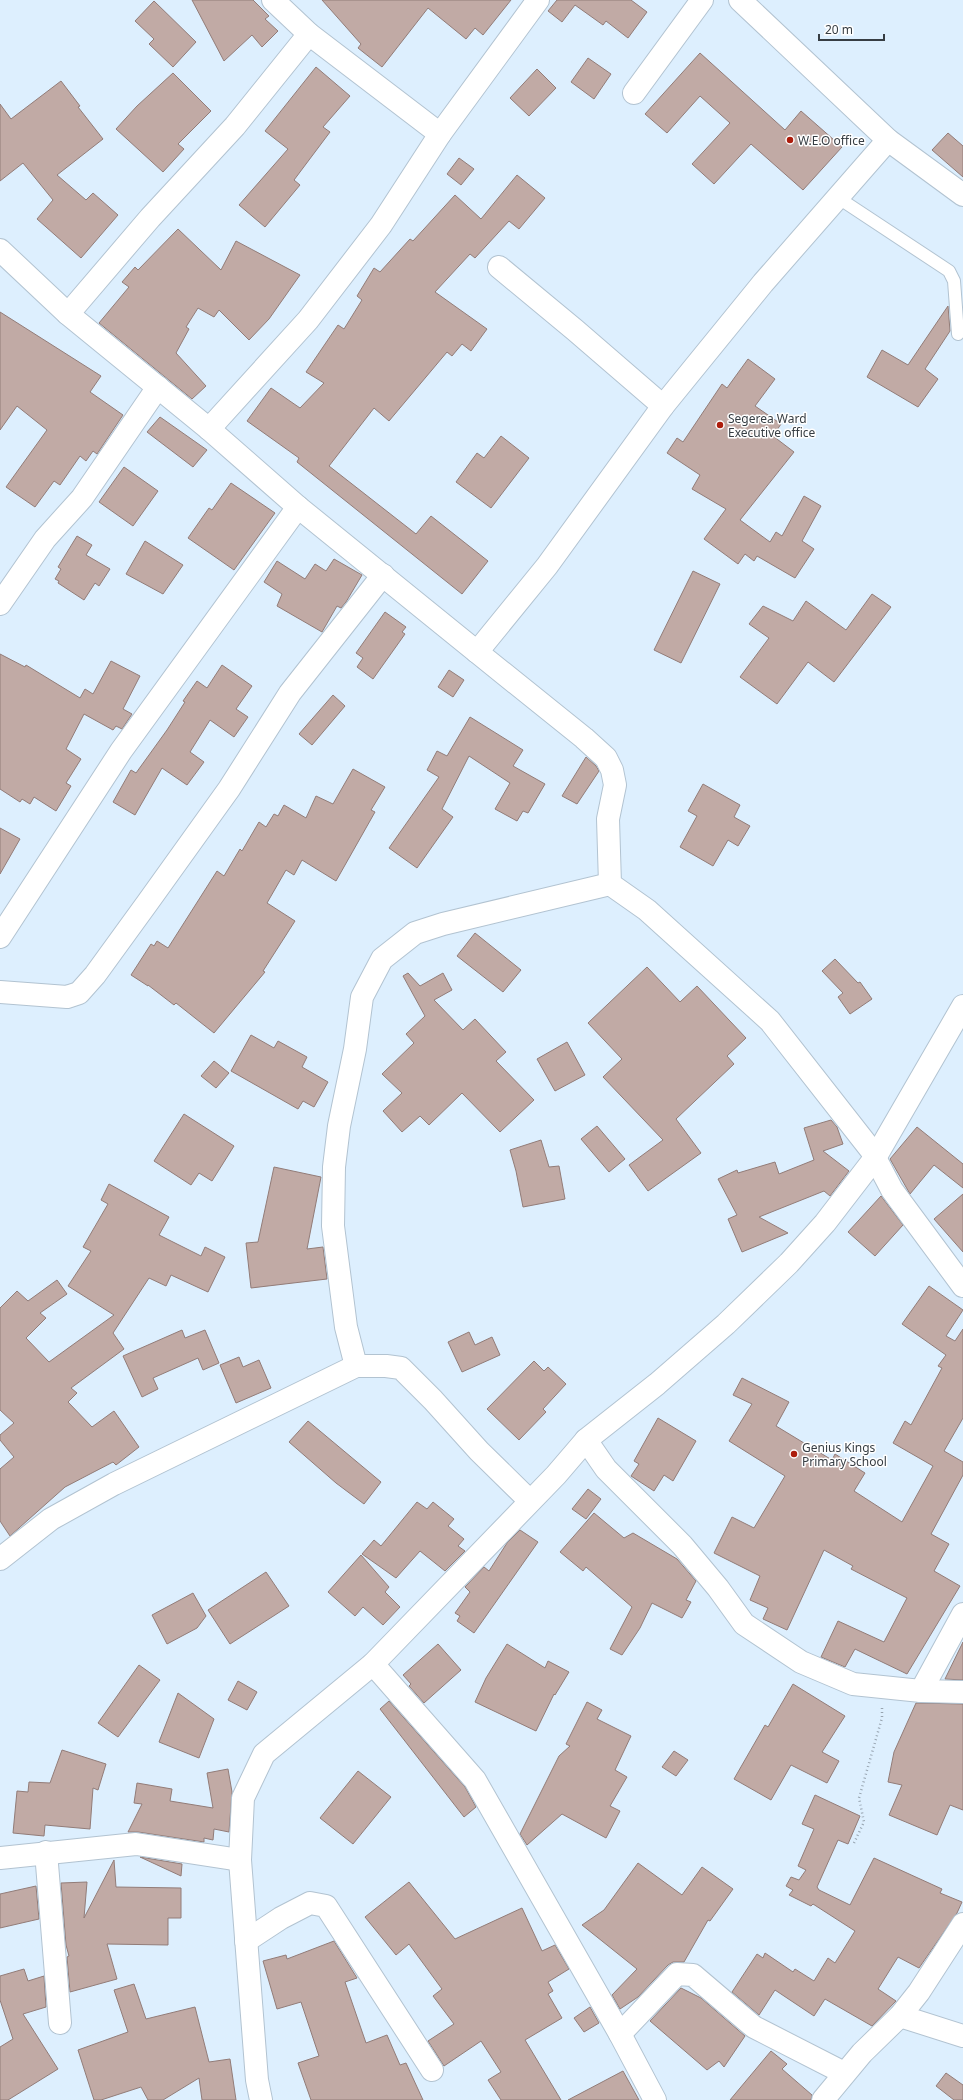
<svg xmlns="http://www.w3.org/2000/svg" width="963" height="2100" font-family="'Noto Sans',sans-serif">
	<rect width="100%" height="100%" fill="#ddeffe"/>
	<g fill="#c1aaa5" stroke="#927c78">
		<path d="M192 0H253L269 16 265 19 278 31 262 47 252 35 224 61Z"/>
		<path d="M322 0H511L483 35 475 28 466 39 428 8 382 67 358 48 361 44Z"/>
		<path d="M557 0H631L647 12 628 38 606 21 603 25 575 5 562 22 548 11Z"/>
		<path d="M154 1 196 42 173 67 149 44 154 39 135 21Z"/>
		<path d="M700 53 785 130 801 111 842 147 803 190 751 144 714 184 692 164 730 123 700 96 667 133 645 114Z"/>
		<path d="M588 58 611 74 594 99 571 82Z"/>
		<path d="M316 67 350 96 323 127 330 132 294 180 300 185 265 227 239 205 288 149 265 131Z"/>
		<path d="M537 69 556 88 529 116 510 98Z"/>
		<path d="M173 73 211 111 178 144 184 149 163 172 116 129 137 106Z"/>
		<path d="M61 81 80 106 78 107 103 139 57 175 86 200 93 193 118 215 81 258 37 219 53 200 23 163 0 181V104L11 119Z"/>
		<path d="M948 133 963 146V177L932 150Z"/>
		<path d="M459 158 474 169 461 185 447 174Z"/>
		<path d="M517 175 545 198 519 229 509 221 475 258 470 254 435 292 487 329 471 351 462 344 452 356 447 352 389 421 374 408 329 466 416 534 431 516 488 561 462 594 297 462 299 458 247 421 271 388 300 408 324 383 306 372 338 325 344 329 362 300 357 296 374 268 380 272 410 239 413 241 455 195 481 219Z"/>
		<path d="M178 229 221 270 236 241 300 275 269 319 249 340 219 310 214 317 198 308 186 327 189 329 176 353 206 386 192 399 99 323 129 287 122 282 135 267 138 270Z"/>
		<path d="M948 306 950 331 925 369 938 379 918 407 867 377 882 350 908 365Z"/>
		<path d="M0 312 101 376 90 392 123 415 97 454 93 451 86 461 80 456 60 485 54 481 35 507 6 487 47 430 17 406 0 430Z"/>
		<path d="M748 359 775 379 755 406 781 424 773 436 794 452 740 520 770 542 776 532 782 536 804 496 821 506 802 541 814 549 795 578 757 556 754 561 745 554 738 564 704 539 726 509 692 489 700 475 667 453 677 438 683 442 722 384 727 388Z"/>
		<path d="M160 417 207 450 193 467 147 432Z"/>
		<path d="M501 436 529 458 491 508 456 482 477 453 484 458Z"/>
		<path d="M124 467 158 491 133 526 99 502Z"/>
		<path d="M231 483 275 513 234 570 188 538 209 508 212 510Z"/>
		<path d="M77 536 92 545 86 555 110 569 99 586 95 583 84 600 58 583 59 581 55 579 61 569 58 567Z"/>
		<path d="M145 541 183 565 163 594 126 574Z"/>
		<path d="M334 559 362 575 346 602 341 608 337 606 322 632 277 606 282 594 264 582 277 561 305 579 315 564 326 571Z"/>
		<path d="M693 571 720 584 681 663 654 650Z"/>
		<path d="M872 594 891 607 834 682 808 662 777 704 740 677 769 638 749 624 763 606 793 621 806 601 846 630Z"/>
		<path d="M385 612 406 627 402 632 405 634 373 679 357 667 363 658 356 653Z"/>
		<path d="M0 654 25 667 26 665 80 698 85 689 93 694 111 661 140 676 123 709 132 714 122 729 116 726 113 730 84 714 66 749 81 759 66 783 71 786 56 811 34 797 30 804 22 799 20 802 0 789Z"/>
		<path d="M222 665 252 686 236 709 248 717 234 737 210 720 190 752 204 762 187 785 162 768 135 815 113 802 131 770 136 773 167 730 185 702 183 701 197 681 207 688Z"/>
		<path d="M449 670 464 680 453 697 438 687Z"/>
		<path d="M333 695 345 706 312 745 299 734Z"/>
		<path d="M470 717 523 750 513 766 545 784 528 813 523 811 517 821 495 809 510 783 469 756 442 809 453 817 417 868 389 848 439 777 427 770 437 751 447 756Z"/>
		<path d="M586 757 596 766 599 771 577 804 562 796Z"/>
		<path d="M353 769 385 787 371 810 375 812 336 881 302 860 294 875 286 870 267 903 295 921 263 971 265 972 214 1033 176 1003 174 1005 148 985V986L131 975 151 944 154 946 157 941 168 948 217 871 224 876 240 849 242 851 259 822 266 827 274 814 278 816 284 805 306 818 316 796 333 804Z"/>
		<path d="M703 784 740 805 734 817 750 826 738 846 728 840 713 866 680 847 697 816 688 811Z"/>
		<path d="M0 828 20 839 0 874Z"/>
		<path d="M475 933 521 970 503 992 457 956Z"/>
		<path d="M835 959 858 983 860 982 872 999 850 1014 838 997 843 993 822 971Z"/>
		<path d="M647 967 680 1002 697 986 746 1038 727 1056 734 1064 676 1119 701 1153 648 1191 629 1165 663 1140 603 1077 622 1059 588 1023Z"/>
		<path d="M408 973 420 986 443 973 452 990 434 1000 463 1030 475 1019 506 1052 496 1061 534 1100 500 1132 462 1093 429 1125 420 1116 402 1132 383 1111 402 1093 382 1074 414 1043 406 1034 425 1016 403 976Z"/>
		<path d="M251 1035 274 1048 278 1041 307 1057 302 1067 328 1082 314 1107 303 1101 298 1109 231 1071Z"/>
		<path d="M567 1042 585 1075 555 1091 537 1059Z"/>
		<path d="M214 1061 229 1073 216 1088 201 1076Z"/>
		<path d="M184 1114 234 1146 212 1181 199 1173 191 1185 154 1161Z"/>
		<path d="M831 1120 837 1127 843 1144 823 1151 849 1171 830 1196 824 1191 759 1217 788 1233 742 1252 728 1219 737 1215 718 1179 737 1170 738 1173 775 1162 779 1174 814 1160 804 1128Z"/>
		<path d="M597 1126 625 1159 609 1172 581 1139Z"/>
		<path d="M917 1127 963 1164V1188L934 1165 910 1194 890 1159Z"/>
		<path d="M541 1140 549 1167 559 1166 565 1199 523 1207 516 1171 510 1150Z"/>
		<path d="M274 1167 321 1177 307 1249 323 1247 327 1279 251 1288 246 1243 258 1242Z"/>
		<path d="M109 1184 169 1217 159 1235 201 1256 205 1247 225 1257 208 1292 171 1275 166 1286 149 1278 113 1333 124 1349 71 1388 77 1393 68 1402 92 1427 114 1411 139 1447 116 1465 113 1462 65 1487 10 1536 0 1521V1469L14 1457 0 1440V1435L14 1423 0 1410V1308L17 1291 28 1301 57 1280 67 1294 40 1313 46 1318 26 1338 49 1362 114 1315 68 1286 91 1251 83 1247 108 1204 101 1200Z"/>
		<path d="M963 1194V1252L934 1219Z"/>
		<path d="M881 1196 903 1225 875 1256 848 1232Z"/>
		<path d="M929 1286 963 1310 946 1336 955 1341 963 1329V1418L944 1451 963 1462V1475L931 1534 949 1544 934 1571 960 1586 907 1674 855 1649 845 1667 821 1657 838 1621 884 1642 907 1598 851 1569 853 1566 824 1550 787 1630 763 1619 768 1608 750 1600 760 1576 714 1553 732 1517 754 1528 785 1476 729 1441 752 1404 733 1395 742 1378 789 1402 776 1426 832 1460 835 1454 865 1473 854 1491 902 1522 933 1466 893 1443 905 1421 911 1425 942 1368 938 1366 946 1355 902 1324Z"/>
		<path d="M182 1330 185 1338 205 1330 219 1363 203 1370 198 1358 153 1378 158 1389 142 1397 123 1356Z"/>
		<path d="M469 1332 475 1345 492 1337 500 1355 462 1372 448 1342Z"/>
		<path d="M239 1357 243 1367 259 1360 271 1388 236 1403 220 1365Z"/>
		<path d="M534 1361 544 1371 548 1367 566 1384 543 1409 546 1412 519 1440 487 1409Z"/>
		<path d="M658 1418 696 1441 673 1481 664 1475 654 1491 631 1476 639 1464 634 1461Z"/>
		<path d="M308 1421 381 1482 364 1504 336 1483 289 1442Z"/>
		<path d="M588 1489 601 1499 586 1519 572 1509Z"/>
		<path d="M417 1502 427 1509 433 1502 454 1519 448 1526 464 1539 458 1546 465 1551 445 1571 420 1551 396 1578 362 1554 374 1540 381 1546Z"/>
		<path d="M594 1513 624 1538 633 1533 677 1559 696 1581 686 1600 691 1602 682 1618 652 1603 640 1628 622 1655 610 1649 632 1607 586 1567 583 1571 560 1552Z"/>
		<path d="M520 1530 538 1542 474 1633 457 1621 460 1616 455 1613 470 1592 465 1587 484 1567 489 1571 507 1543Z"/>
		<path d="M361 1555 389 1587 385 1592 400 1607 383 1625 363 1607 355 1616 328 1592Z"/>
		<path d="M266 1572 289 1606 230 1644 208 1610Z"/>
		<path d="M193 1593 206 1616 197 1628 167 1644 152 1615Z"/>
		<path d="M963 1642V1680L945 1679Z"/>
		<path d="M438 1644 461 1670 424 1703 409 1686 411 1684 403 1675Z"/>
		<path d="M507 1644 545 1668 548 1661 569 1672 555 1695 554 1694 536 1731 475 1702 486 1678Z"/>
		<path d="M139 1665 160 1680 118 1737 98 1723Z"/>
		<path d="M238 1681 257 1692 247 1710 228 1700Z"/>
		<path d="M793 1684 845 1716 822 1752 839 1761 827 1783 791 1765 771 1800 734 1779 765 1725 768 1727Z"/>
		<path d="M178 1693 214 1719 199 1758 159 1742Z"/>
		<path d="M389 1701 465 1787 476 1807 464 1817 380 1709Z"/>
		<path d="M587 1702 602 1710 597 1719 631 1736 615 1770 627 1777 610 1806 620 1811 606 1838 562 1814 527 1845 520 1834 559 1756 570 1746 566 1744Z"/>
		<path d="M916 1703 963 1704V1810L950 1805 937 1835 889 1815 902 1785 888 1782 894 1752Z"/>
		<path d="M62 1750 106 1764 98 1790 93 1788 90 1829 45 1825 44 1836 13 1833 17 1791 28 1792 29 1782 50 1783Z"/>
		<path d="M674 1751 688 1760 676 1776 662 1767Z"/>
		<path d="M228 1769 232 1792 229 1832 214 1829 213 1840 204 1838V1842L138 1832H128L142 1804 134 1803 137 1783 172 1789 170 1801 213 1808 207 1773Z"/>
		<path d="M358 1771 391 1797 353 1844 320 1818Z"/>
		<path d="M815 1795 860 1816 848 1844 838 1840 817 1887 819 1890 850 1905 874 1858 942 1889 940 1893 962 1902 957 1913 919 1968 898 1957 878 1989 896 2001 872 2026 825 1999 814 2016 775 1990 759 2015 732 1992 757 1954 763 1958 765 1953 793 1972 795 1969 814 1981 828 1958 835 1963 855 1931 813 1904 811 1906 789 1895 793 1890 786 1886 791 1877 799 1880 806 1870 798 1866 814 1829 802 1824Z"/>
		<path d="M140 1857 182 1864 181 1876Z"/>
		<path d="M114 1860 116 1887 181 1888V1918H168V1945L107 1944 117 1979 70 1992 67 1957 69 1956 66 1945 61 1883 87 1882 84 1918Z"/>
		<path d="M638 1863 682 1895 702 1867 733 1889 710 1921 708 1920 684 1962H673L668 1965 638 1997 620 2009 612 1995 637 1969 582 1925 604 1910Z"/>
		<path d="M409 1882 455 1939 522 1908 542 1951 555 1945 569 1969 548 1982 553 1991 548 1994 562 2018 525 2040 561 2100H501L488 2080 501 2072 481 2041 444 2066 428 2041 454 2024 433 1996 442 1989 409 1944 396 1955 365 1917Z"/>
		<path d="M36 1886 39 1919 0 1928V1894Z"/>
		<path d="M334 1941 357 1978 345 1982 366 2043 387 2035 400 2065 406 2063 423 2100H311L298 2063 319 2056 301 2002 277 2009 263 1961 286 1955 287 1959Z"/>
		<path d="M24 1969 28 1981 44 1976 46 2007 23 2014 58 2069 8 2100H0V2047L13 2039 0 2000V1976Z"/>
		<path d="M134 1984 146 2019 195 2007 209 2062 230 2059 236 2100H202L199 2078 163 2100H148L141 2087 101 2100H94L78 2050 128 2032 114 1990Z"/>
		<path d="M681 1988 701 1998 745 2036 724 2067 719 2061 707 2070 650 2021Z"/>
		<path d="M590 2007 599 2023 584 2032 574 2018Z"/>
		<path d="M771 2051 787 2064 782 2069 812 2095 811 2100H730Z"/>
		<path d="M623 2071 639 2100H568Z"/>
		<path d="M946 2073 963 2085V2100H954L936 2086Z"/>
	</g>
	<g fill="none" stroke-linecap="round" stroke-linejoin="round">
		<g stroke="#b2c3d1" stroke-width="14">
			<path id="service" d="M837 197 949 271 954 281 958 334"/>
		</g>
		<g stroke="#b2c3d1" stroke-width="24">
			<g id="minor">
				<path d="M273 0 309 34 440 134"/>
				<path d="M740 0 888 140 963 195"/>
				<path d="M634 93 702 0"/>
				<path d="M0 250 68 314 209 429 298 507 477 652 547 566 663 406 763 283 888 140"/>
				<path d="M499 267 575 330 663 406"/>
				<path d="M68 314 150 218 235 126 309 34"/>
				<path d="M209 429 308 320 381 225 440 134 538 0"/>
				<path d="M0 604 45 539 82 498 158 387"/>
				<path d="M477 652 584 738 606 758 612 770 615 785 608 819 610 884 647 910 770 1021 871 1150 892 1190 963 1286"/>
				<path d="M0 937 121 751 298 507"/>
				<path d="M0 992 67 997 79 993 95 975 148 902 229 789 290 693 383 575"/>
				<path d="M356 1366 346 1327 333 1226 334 1167 339 1126 355 1049 362 997 382 959 415 933 443 924 610 884"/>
				<path d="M586 1440 606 1469 682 1545 718 1588 744 1624 801 1662 853 1684 921 1691 963 1692"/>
				<path d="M0 1559 51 1519 114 1484 356 1366H386L401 1368 433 1400 479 1451 530 1501"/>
				<path d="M373 1664 475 1780 620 2034 655 2100"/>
				<path d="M921 1691 963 1614"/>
				<path d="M46 1852 60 2023"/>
				<path d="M0 1858 136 1844 240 1860"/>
				<path d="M246 1941 281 1918 310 1903 326 1906 432 2070"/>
				<path d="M900 2016 963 2036"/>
				<path d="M620 2034 677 1974 693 1975 754 2027 844 2073"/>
				<path d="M261 2100 257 2080 240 1860 243 1798 264 1754 373 1664 556 1475 586 1440 657 1384 726 1324 789 1263 825 1223 875 1158 963 1006"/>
				<path d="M823 2100 862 2053 900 2016 919 1992 963 1924"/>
			</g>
		</g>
		<path stroke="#97a4b0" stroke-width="2.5" stroke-dasharray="1 3" stroke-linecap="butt" d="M854 1843 864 1822 859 1798 882 1718V1708"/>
		<use href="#service" stroke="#fff" stroke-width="12"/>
		<use href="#minor" stroke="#fff" stroke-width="22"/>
	</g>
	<g fill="#ad1d0c" stroke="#fff" stroke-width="1.5">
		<circle cx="790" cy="140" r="4"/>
		<circle cx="720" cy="425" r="4"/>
		<circle cx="794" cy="1454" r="4"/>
	</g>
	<g text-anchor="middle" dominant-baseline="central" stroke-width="3" stroke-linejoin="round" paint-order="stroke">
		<g font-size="12" fill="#363d43" stroke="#fff" text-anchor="start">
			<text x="798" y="140">W.E.O office</text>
			<text x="728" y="418">Segerea Ward<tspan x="728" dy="14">Executive office</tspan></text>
			<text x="802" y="1447">Genius Kings<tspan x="802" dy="14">Primary School</tspan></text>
		</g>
	</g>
	<path d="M819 34v6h65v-6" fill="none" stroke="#363d43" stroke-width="2"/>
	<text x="825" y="34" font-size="12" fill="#363d43" stroke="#ffffff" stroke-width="3" paint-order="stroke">20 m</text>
</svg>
